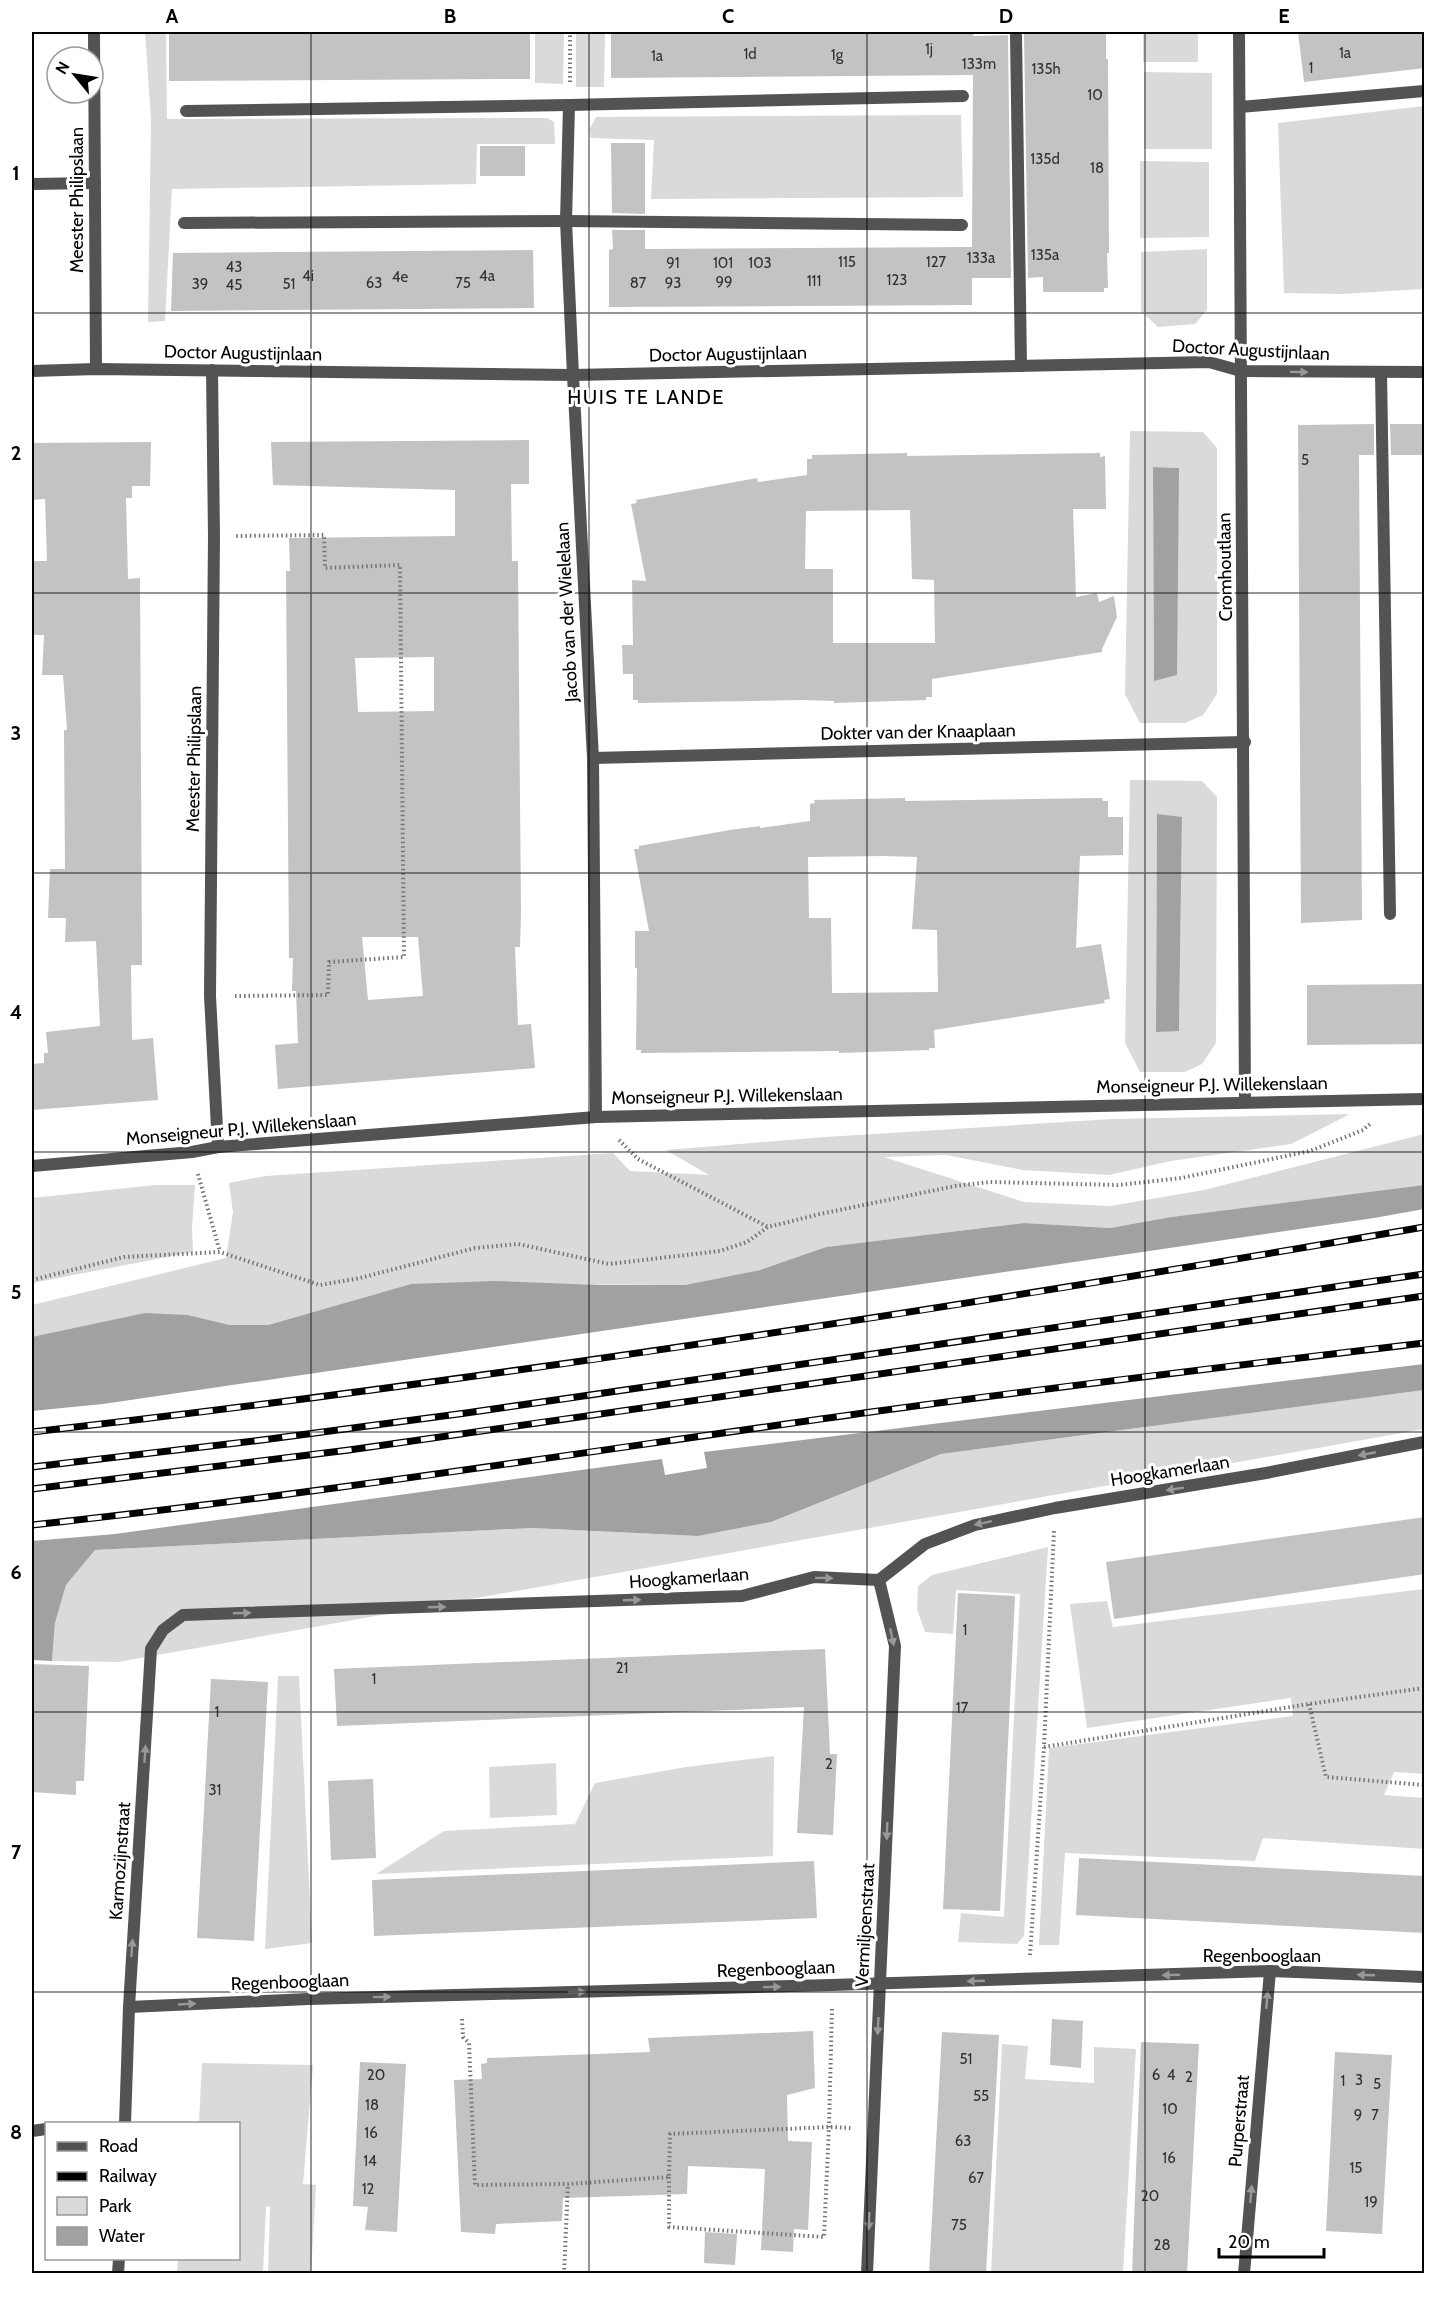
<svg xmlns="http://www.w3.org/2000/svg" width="1456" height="2305" font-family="Cabin,sans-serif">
	<rect width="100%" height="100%" fill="#fff"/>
	<g fill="#dadada" fill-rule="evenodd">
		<path d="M145 32H166L167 119 547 118 554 122 555 144H477L476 184 172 189 165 321 148 322 151 119Z"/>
		<path d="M535 32H564L563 84 535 83Z"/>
		<path d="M576 32H605L604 87H576Z"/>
		<rect x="1143" y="32" width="55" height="30"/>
		<path d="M1144 72 1212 73V149H1144Z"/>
		<path d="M1424 106V289L1342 294 1284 293 1278 123Z"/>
		<path d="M961 115 963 197 651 199 654 140 591 138 589 130 596 117Z"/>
		<path d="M1140 161 1209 162V237L1140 238Z"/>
		<path d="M1207 249V310L1195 324 1158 327 1141 311V252Z"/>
		<path d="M1130 431 1203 432 1217 448V694L1203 715 1185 723H1140L1125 694ZM1153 467 1179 468 1154 681V680Z"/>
		<path d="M1130 780 1202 781 1217 797 1216 1043 1202 1064 1185 1072H1140L1125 1043ZM1157 815 1182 818 1179 1030 1156 1032Z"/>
		<path d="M1350 1114 1291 1144 1171 1161 1109 1175 1023 1170 946 1155 884 1157 1024 1202 1110 1206 1204 1190 1424 1134V1185L1171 1217 1110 1228 1024 1223 826 1247 760 1270 685 1285 411 1284 268 1325H230L188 1315 32 1337V1305L226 1258 233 1212 229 1183 265 1176 613 1153 630 1171 709 1175 666 1150 825 1137 1112 1119Z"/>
		<path d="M156 1185H195L192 1228 193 1252 32 1283V1198Z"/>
		<path d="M1424 1390V1429L118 1662 52 1661 55 1623 66 1585 95 1550 532 1528 698 1536 771 1522 941 1454Z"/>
		<path d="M1048 1547 1024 1936 1017 1944 958 1942 961 1913 1004 1917 1020 1594 956 1590 953 1634 925 1632 917 1609 918 1586 932 1575Z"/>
		<path d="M1424 1589V1774L1394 1772 1384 1795 1424 1798V1849L1263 1838 1255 1861 1065 1853 1059 1945H1039L1049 1748 1293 1716 1291 1698 1087 1728 1070 1604 1107 1601 1113 1627Z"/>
		<path d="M278 1676H299L312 1943 265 1949Z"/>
		<path d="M774 1756 773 1856 376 1874 444 1831 575 1824 595 1783 686 1767Z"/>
		<path d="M556 1763 557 1815 490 1818 489 1767Z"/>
		<path d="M1002 2044 1028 2046 1025 2079 1094 2083V2047L1136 2049 1123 2273H991Z"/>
		<path d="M202 2063 313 2065 303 2184 316 2185 311 2273H268L270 2207 266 2206 263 2273H177L178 2259 238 2258V2124L199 2123Z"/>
	</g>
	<g fill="#a1a1a1">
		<path d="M1153 467 1179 468 1177 675 1154 681Z"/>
		<path d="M1157 814 1182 817 1179 1031 1156 1032Z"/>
		<path d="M1424 1185V1209L1374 1218 103 1404 32 1411V1337L145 1313 188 1315 230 1325H268L411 1284 495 1281 600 1285H685L760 1270 826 1247 1024 1223 1110 1228 1171 1217Z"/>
		<path d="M1424 1364V1390L941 1454 771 1522 698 1536 532 1528 95 1550 66 1585 55 1623 52 1661 32 1660V1541L115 1534 662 1459 665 1475 707 1468 704 1452Z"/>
	</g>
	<g fill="#c3c3c3" fill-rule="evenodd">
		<path d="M169 32H530V79L169 81Z"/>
		<path d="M611 32H972L974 36 1008 35 1011 278H972V305L609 307V250L613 249 612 230H645V249L972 247 973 75 611 78Z"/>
		<path d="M1041 32H1106V59H1108L1109 253H1107L1108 288H1104V292H1043V277L1028 278 1024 34H1041Z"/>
		<path d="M1298 32H1425V68L1304 82Z"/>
		<path d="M611 143H645V214L612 213Z"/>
		<rect x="480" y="146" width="45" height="30"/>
		<path d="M533 250 534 308 171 311 173 253Z"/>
		<path d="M1374 424V455H1359L1362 920 1301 923 1298 425Z"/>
		<path d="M1390 424H1425V455H1391Z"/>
		<path d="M529 440V484H511L512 561H518L519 683 521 913 520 947H515L518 1025 531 1024 535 1068 278 1089 275 1045 298 1043 296 991H292L293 958H289L286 571H290L289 538 455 536V490L273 485 271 442ZM434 657V711L358 712 355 658ZM362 937H418L423 996 368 1000Z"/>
		<path d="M151 442 150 486H132V498H126L128 579 140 578 142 965H131L132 1040 153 1038 158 1100 32 1110V1064L44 1063V1053H48L46 1032 100 1026 96 941 65 942 66 918H48L50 869H65L64 730H67L63 675H42L44 635H32V561H47L45 499 32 500V443Z"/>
		<path d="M907 453V456L1100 453V457L1105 456 1106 509H1073L1076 597 1097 593 1099 602 1114 596 1117 617 1102 649V652L932 679V697H926V700L834 703V701L803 700 638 703V700H633V674H623L622 645H633L632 580 646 581 631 504 637 503 636 500 757 478 758 482 807 475V459H812V455ZM910 510 912 579 934 580 935 643H833V569H805L806 511Z"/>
		<path d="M905 798V801L1102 798 1103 801H1108V817H1123V855L1080 856 1076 948 1101 944 1110 999 1104 1000 1105 1003 934 1030 935 1048H929V1050L839 1053V1051L641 1053V1050H636L637 968H635V931H649L634 849H639V846L730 830 760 826V828L810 821V804L815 803 814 800ZM883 856 917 857 912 929 937 930 938 992 832 993 831 918H809L808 857Z"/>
		<path d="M1425 984V1044L1307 1045V985Z"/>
		<path d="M1425 1517V1574L1114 1619 1106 1562Z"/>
		<path d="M958 1593 1015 1596 1000 1911 943 1909Z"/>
		<path d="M825 1649 830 1754H837L833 1835 797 1833 804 1707 337 1726 334 1669Z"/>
		<path d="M32 1664 89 1666 84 1781H76V1795L32 1792Z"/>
		<path d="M211 1679 268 1682 254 1941 197 1938Z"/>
		<path d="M373 1779 376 1858 331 1860 328 1781Z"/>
		<path d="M1079 1858 1425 1876V1933L1076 1915Z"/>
		<path d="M814 1861 817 1918 374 1936 372 1880Z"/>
		<path d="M1052 2019 1083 2021 1081 2068 1050 2065Z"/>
		<path d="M813 2031 815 2088 787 2095 788 2141 812 2142 808 2230 794 2229 793 2252 761 2250 765 2169 688 2166 687 2194 563 2198 562 2221 496 2224 495 2234 461 2232 454 2080 482 2079 481 2064 487 2063V2058L650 2052 648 2038Z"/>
		<path d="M942 2032 999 2035 986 2274H929Z"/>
		<path d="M1141 2042 1199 2044 1187 2274H1132Z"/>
		<path d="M1335 2052 1392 2055 1382 2234 1326 2231Z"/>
		<path d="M360 2062 406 2064 397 2232 365 2230 368 2207 353 2206Z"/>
		<path d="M705 2232 737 2234 735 2265 704 2263Z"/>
	</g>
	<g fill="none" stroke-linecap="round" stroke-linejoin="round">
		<g stroke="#757575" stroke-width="4" stroke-dasharray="1.5 3" stroke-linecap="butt">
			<path d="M570 82V32"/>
			<path d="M235 996 328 995 329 962 404 957 400 565 325 568 324 535 236 536"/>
			<path d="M619 1140 638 1159 768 1227"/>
			<path d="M198 1174 220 1252"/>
			<path d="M32 1280 124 1257 220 1252 320 1285 360 1278 475 1248 518 1244 609 1264 720 1251 747 1242 768 1227 820 1214 955 1186 990 1182 1118 1185 1181 1178 1310 1151 1363 1130 1370 1124"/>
			<path d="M1309 1704 1326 1777 1424 1785"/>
			<path d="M1044 1747 1309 1704 1424 1688"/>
			<path d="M1030 1955 1044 1747 1054 1531"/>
			<path d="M462 2019 463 2037 469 2043 475 2185 568 2184 669 2177 670 2134 829 2127 851 2128"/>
			<path d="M669 2177V2227L824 2237 829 2127 832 2008"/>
			<path d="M564 2274 568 2184"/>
		</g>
		<g stroke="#535353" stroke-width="12">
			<path d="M1016 35 1021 366"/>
			<path d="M569 105 566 221 573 375"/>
			<path d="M1240 107 1424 91"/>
			<path d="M186 111 569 105 963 96"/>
			<path d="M32 184 95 183"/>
			<path d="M184 223 566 221 962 225"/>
			<path d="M1381 373 1390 914"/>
			<path d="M32 2131 46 2129"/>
		</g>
		<g stroke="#535353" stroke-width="12">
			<path d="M94 32 96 369"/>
			<path d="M1239 32 1245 1102"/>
			<path d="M212 370 214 536 210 996 218 1147"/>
			<path d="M32 371 96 369 573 375 1209 362 1241 371 1424 372"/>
			<path d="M573 375 593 758 596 1117"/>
			<path d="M593 758 1245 742"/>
			<path d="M32 1166 192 1152 218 1147 596 1117 1424 1099"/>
			<path d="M129 2007 308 1999 832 1985 1270 1971 1424 1977"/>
			<path d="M125 2124 129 2007 151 1649 163 1630 183 1615 742 1596 814 1577 879 1580 925 1544 975 1525 1055 1508 1266 1473 1424 1442"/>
			<path d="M118 2274 119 2258"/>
			<path d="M867 2274 895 1646 879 1580"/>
			<path d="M1244 2274 1270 1971"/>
		</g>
		<g stroke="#000" stroke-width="7">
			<g id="rail">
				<path d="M32 1432C498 1379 962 1307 1424 1227"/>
				<path d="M32 1467 262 1440 466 1413 1424 1274"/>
				<path d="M32 1489 349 1450 1424 1296"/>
				<path d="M32 1525C312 1495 591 1451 871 1412 1055 1387 1240 1365 1424 1343"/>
			</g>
		</g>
		<use href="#rail" stroke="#fff" stroke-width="4.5" stroke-dasharray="14" stroke-linecap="butt"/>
	</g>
	<defs><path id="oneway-solid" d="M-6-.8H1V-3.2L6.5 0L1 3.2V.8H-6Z" transform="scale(1.5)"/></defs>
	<g fill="#989898">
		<use href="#oneway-solid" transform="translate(1299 372) rotate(1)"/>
		<use href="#oneway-solid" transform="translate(1367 1454) rotate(169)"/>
		<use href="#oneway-solid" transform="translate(1175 1489) rotate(171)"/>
		<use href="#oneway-solid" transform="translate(983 1523) rotate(168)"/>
		<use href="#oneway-solid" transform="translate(824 1578) rotate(1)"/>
		<use href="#oneway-solid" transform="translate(632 1600) rotate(-2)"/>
		<use href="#oneway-solid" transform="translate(437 1607) rotate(-2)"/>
		<use href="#oneway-solid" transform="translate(242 1613) rotate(-2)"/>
		<use href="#oneway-solid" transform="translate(892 1637) rotate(78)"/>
		<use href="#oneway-solid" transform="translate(145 1754) rotate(-86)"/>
		<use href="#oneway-solid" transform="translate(887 1831) rotate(92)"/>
		<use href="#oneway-solid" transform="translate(132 1948) rotate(-86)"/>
		<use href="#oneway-solid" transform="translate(1171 1975) rotate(178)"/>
		<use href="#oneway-solid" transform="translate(1366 1975) rotate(-178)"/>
		<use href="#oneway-solid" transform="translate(976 1981) rotate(178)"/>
		<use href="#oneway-solid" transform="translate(772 1987) rotate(-1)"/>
		<use href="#oneway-solid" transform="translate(577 1992) rotate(-1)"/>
		<use href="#oneway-solid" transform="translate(382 1997) rotate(-1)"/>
		<use href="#oneway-solid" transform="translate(1267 2000) rotate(-85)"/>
		<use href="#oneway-solid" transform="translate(187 2004) rotate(-3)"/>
		<use href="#oneway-solid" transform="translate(878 2026) rotate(93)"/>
		<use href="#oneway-solid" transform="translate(1251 2194) rotate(-85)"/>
		<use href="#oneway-solid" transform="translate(869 2221) rotate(92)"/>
	</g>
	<path fill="none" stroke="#000" stroke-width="1.5" stroke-opacity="0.55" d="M311 32V2274M589 32V2274M867 32V2274M1145 32V2274M32 313H1424M32 593H1424M32 873H1424M32 1152H1424M32 1432H1424M32 1712H1424M32 1992H1424"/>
	<g text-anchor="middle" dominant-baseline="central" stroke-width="6" stroke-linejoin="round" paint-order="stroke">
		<g font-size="15" fill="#313131">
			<text x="929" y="49">1j</text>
			<text x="1345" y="53">1a</text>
			<text x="750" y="54">1d</text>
			<text x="837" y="55">1g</text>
			<text x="657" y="56">1a</text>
			<text x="979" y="64">133m</text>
			<text x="1311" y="68">1</text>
			<text x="1046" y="69">135h</text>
			<text x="1095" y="95">10</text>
			<text x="1045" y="159">135d</text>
			<text x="1097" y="168">18</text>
			<text x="1045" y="255">135a</text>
			<text x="981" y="258">133a</text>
			<text x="847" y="262">115</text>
			<text x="936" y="262">127</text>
			<text x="673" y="263">91</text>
			<text x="723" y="263">101</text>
			<text x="760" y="263">103</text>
			<text x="234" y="267">43</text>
			<text x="308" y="276">4i</text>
			<text x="487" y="276">4a</text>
			<text x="400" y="277">4e</text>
			<text x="897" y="280">123</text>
			<text x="814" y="281">111</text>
			<text x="724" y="282">99</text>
			<text x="374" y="283">63</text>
			<text x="463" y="283">75</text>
			<text x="638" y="283">87</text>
			<text x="673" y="283">93</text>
			<text x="200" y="284">39</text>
			<text x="289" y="284">51</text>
			<text x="234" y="285">45</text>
			<text x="1305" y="460">5</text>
			<text x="965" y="1630">1</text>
			<text x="622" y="1668">21</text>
			<text x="374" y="1679">1</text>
			<text x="962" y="1708">17</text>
			<text x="217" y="1712">1</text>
			<text x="829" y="1764">2</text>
			<text x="215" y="1790">31</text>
			<text x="966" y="2059">51</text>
			<text x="376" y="2075">20</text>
			<text x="1156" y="2075">6</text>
			<text x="1171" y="2075">4</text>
			<text x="1189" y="2077">2</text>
			<text x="1359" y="2080">3</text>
			<text x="1343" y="2081">1</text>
			<text x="1377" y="2084">5</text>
			<text x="981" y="2096">55</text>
			<text x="372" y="2105">18</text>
			<text x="1170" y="2109">10</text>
			<text x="1358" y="2115">9</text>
			<text x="1375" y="2115">7</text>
			<text x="371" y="2133">16</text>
			<text x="963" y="2141">63</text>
			<text x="1169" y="2158">16</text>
			<text x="370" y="2161">14</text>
			<text x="1356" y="2168">15</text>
			<text x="976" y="2178">67</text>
			<text x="368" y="2189">12</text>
			<text x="1150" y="2196">20</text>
			<text x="1371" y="2202">19</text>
			<text x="959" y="2225">75</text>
			<text x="1162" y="2245">28</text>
		</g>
		<g font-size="18" fill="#000" stroke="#fff">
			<text transform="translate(77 200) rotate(-90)">Meester Philipslaan</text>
			<text transform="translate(1251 350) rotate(3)">Doctor Augustijnlaan</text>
			<text transform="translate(243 353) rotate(1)">Doctor Augustijnlaan</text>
			<text transform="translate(728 354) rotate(-1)">Doctor Augustijnlaan</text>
			<text transform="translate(1225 567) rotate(-91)">Cromhoutlaan</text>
			<text transform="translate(567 612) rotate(-93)">Jacob van der Wielelaan</text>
			<text transform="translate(918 732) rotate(-1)">Dokter van der Knaaplaan</text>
			<text transform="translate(194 759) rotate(-89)">Meester Philipslaan</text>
			<text transform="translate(1212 1085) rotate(-1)">Monseigneur P.J. Willekenslaan</text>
			<text transform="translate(727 1096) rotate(-1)">Monseigneur P.J. Willekenslaan</text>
			<text transform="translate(241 1129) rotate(-5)">Monseigneur P.J. Willekenslaan</text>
			<text transform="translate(1170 1471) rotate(-9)">Hoogkamerlaan</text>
			<text transform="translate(689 1578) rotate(-4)">Hoogkamerlaan</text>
			<text transform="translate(120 1861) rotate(-86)">Karmozijnstraat</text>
			<text transform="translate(865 1925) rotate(-87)">Vermiljoenstraat</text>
			<text x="1262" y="1956">Regenbooglaan</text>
			<text transform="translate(776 1969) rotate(-2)">Regenbooglaan</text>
			<text transform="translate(290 1982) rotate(-2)">Regenbooglaan</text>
			<text transform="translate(1239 2121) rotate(-85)">Purperstraat</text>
		</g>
		<g font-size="20" letter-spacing="1.5" fill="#000" stroke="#fff">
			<text x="646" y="397">HUIS TE LANDE</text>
		</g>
	</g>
	<rect width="1456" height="2305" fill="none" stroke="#ffffff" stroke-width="66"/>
	<rect x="45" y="2122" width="195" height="138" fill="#ffffff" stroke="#999999" stroke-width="1.5"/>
	<rect x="57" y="2142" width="30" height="9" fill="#535353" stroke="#999999" stroke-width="1.5"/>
	<text x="99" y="2152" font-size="18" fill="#000000">Road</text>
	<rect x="57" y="2172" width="30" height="9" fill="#000000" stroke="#999999" stroke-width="1.5"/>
	<text x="99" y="2182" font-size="18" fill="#000000">Railway</text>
	<rect x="57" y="2197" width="30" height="18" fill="#dadada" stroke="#999999" stroke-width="1.5"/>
	<text x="99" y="2212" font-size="18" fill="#000000">Park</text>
	<rect x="57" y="2227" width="30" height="18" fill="#a1a1a1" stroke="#999999" stroke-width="1.5"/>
	<text x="99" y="2242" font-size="18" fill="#000000">Water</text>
	<g transform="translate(75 75) rotate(300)"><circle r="28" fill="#ffffff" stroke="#999999" stroke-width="1.5"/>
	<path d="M0-4.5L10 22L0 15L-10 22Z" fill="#000000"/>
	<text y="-9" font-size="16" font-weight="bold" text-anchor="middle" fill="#000000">N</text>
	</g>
	<path d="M1219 2248v9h105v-9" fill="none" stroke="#000000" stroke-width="3"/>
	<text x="1228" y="2248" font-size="18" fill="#000000" stroke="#ffffff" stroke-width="4.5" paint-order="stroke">20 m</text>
	<rect x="33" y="33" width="1390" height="2239" fill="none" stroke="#000" stroke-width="2"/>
	<g font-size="20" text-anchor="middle" font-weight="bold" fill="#000">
		<text x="172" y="23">A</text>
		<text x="450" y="23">B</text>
		<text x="728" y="23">C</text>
		<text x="1006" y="23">D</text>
		<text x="1284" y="23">E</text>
		<text x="16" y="180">1</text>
		<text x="16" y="460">2</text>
		<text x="16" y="740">3</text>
		<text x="16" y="1019">4</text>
		<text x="16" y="1299">5</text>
		<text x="16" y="1579">6</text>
		<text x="16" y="1859">7</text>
		<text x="16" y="2139">8</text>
	</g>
</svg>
